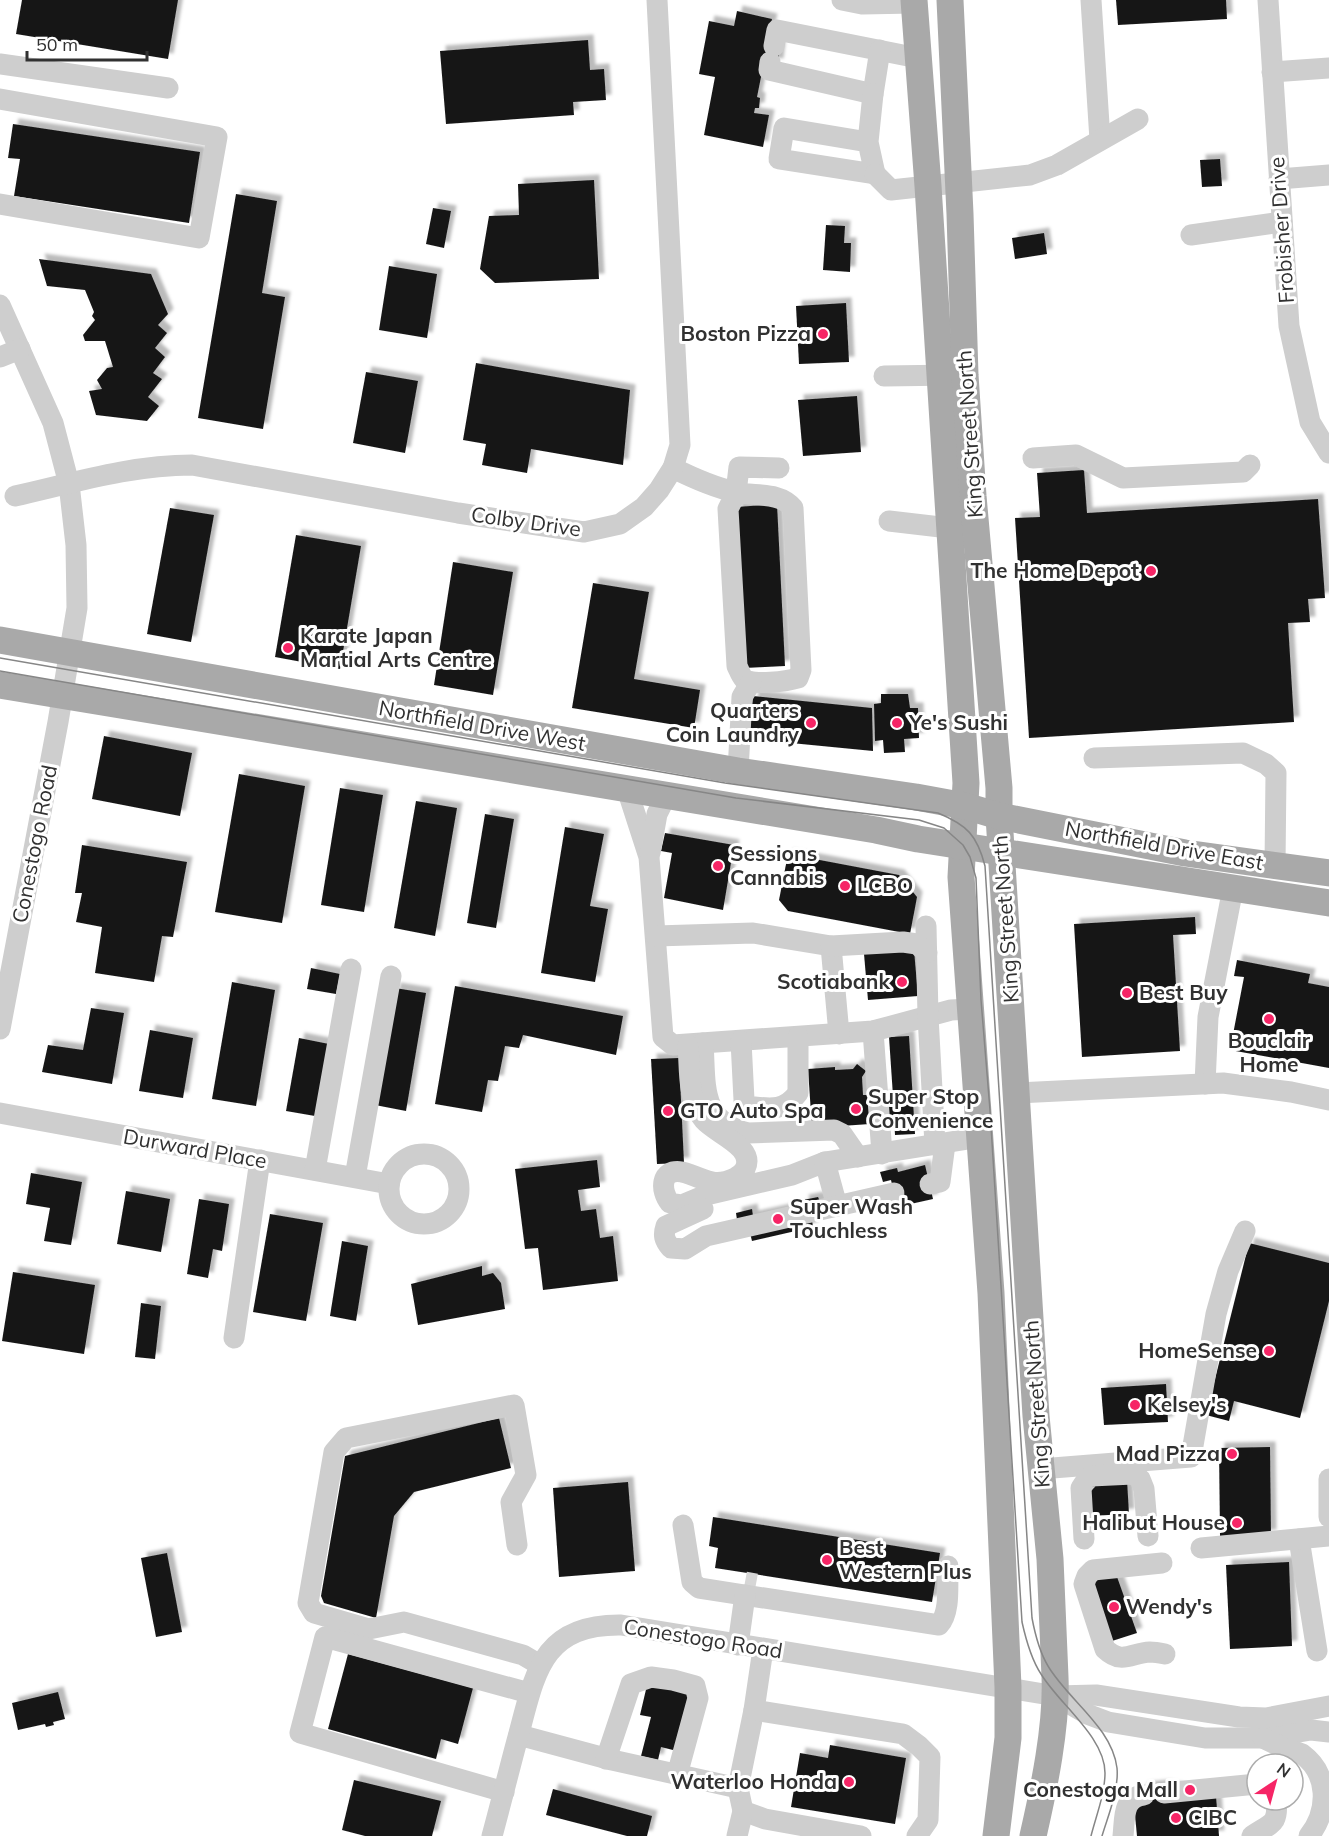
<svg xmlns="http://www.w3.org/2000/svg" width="1329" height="1836" viewBox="0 0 1329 1836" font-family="Mulish,sans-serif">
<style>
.building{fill:#181818;filter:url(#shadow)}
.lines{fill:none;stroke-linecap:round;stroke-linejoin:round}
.minor-tunnel{stroke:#d6d6d6;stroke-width:21;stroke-dasharray:21 10;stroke-linecap:butt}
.minor{stroke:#cecece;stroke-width:21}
.major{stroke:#a9a9a9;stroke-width:27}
.tram{stroke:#868686;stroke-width:1.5}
.poi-dot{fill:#f62566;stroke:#fff;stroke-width:2}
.labels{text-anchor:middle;stroke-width:6;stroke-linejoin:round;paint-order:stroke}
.street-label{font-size:21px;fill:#313131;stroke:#fff}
.poi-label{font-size:21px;font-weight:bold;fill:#313131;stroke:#fff;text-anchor:start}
</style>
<defs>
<filter id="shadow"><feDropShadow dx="5.5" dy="-5.5" stdDeviation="1.5" flood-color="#0004"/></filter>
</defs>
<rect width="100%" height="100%" fill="#fff"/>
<g class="building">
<polygon points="22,0 178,0 168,59 16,34"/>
<polygon points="1116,0 1226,0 1227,19 1118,25"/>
<polygon points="737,11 772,19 766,45 780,47 778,64 764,62 757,97 760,98 759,108 755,108 754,113 769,115 763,147 704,135 715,77 699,74 709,21 734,26"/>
<polygon points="588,40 590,70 604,69 606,100 573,102 574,115 446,124 440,51"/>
<polygon points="13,124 200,152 189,223 14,196 20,159 8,158"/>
<polygon points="1220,159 1222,186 1202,187 1200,160"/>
<polygon points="594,180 599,279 495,283 480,269 489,216 519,215 518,184"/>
<polygon points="236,194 277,201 262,293 285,297 263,429 198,418"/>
<polygon points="433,208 451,211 444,248 426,244"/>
<polygon points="826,225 845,226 844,243 851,243 850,272 823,270"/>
<polygon points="1044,233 1047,254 1015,259 1012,238"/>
<polygon points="39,259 151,274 168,314 158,325 167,333 155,348 165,357 153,373 162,379 148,397 159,406 147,421 96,415 89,391 102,389 97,380 107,368 113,367 105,341 85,341 83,335 95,320 92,316 94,312 85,290 47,286"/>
<polygon points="389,266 437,274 427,338 379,330"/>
<polygon points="846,303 849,362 799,364 796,306"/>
<polygon points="476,363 630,390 623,465 531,449 527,473 482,465 486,444 463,440"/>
<polygon points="366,372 418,381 405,453 353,443"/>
<polygon points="857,396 861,452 803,456 798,400"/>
<polygon points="1084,470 1087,513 1318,499 1325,598 1308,599 1310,622 1288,623 1294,722 1029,738 1015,518 1040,517 1037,473"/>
<polygon points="777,504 785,666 744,668 736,507"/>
<polygon points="170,508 214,515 191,642 147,634"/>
<polygon points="296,535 361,546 340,669 275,657"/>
<polygon points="453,562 513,572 493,695 434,685"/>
<polygon points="593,583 649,592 634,679 700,690 694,728 572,708"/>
<polygon points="881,694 908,694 910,708 918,708 919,738 904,739 905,752 884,753 883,740 875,741 874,704 881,703"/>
<polygon points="753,696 872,708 873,751 749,739"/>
<polygon points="104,736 192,753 180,816 92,799"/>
<polygon points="239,774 305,786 282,923 215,912"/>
<polygon points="340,788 383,795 364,912 321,905"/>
<polygon points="416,801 457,808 435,936 394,928"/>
<polygon points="485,814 514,819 496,928 467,923"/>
<polygon points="565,827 604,834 590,906 608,909 595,982 541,973"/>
<polygon points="665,833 734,845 723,910 664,898 672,853 661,851"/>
<polygon points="82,845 187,862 173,937 162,936 154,982 95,973 102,927 76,922 82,893 75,893"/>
<polygon points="788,854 899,875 917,897 910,934 788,911 779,900"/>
<polygon points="1195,917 1196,934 1173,935 1180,1051 1082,1057 1074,924"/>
<polygon points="914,950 918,996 868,1000 864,954"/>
<polygon points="1237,960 1310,974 1308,983 1329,987 1329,1068 1230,1050 1244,977 1234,976"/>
<polygon points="311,968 340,974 336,994 307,989"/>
<polygon points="232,982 275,990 256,1106 212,1099"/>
<polygon points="455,986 623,1016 616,1055 523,1035 519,1048 505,1046 498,1081 488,1080 482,1112 435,1104"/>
<polygon points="395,988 426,993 406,1111 375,1105"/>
<polygon points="91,1008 124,1013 112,1084 42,1072 48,1045 83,1050"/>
<polygon points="150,1030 193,1038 183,1098 139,1091"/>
<polygon points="909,1036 915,1134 895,1135 894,1116 870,1118 870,1124 812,1128 808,1069 835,1067 835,1070 853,1069 857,1064 866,1071 862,1077 863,1095 869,1095 869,1097 893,1096 889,1037"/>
<polygon points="299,1038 329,1044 315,1116 286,1111"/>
<polygon points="679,1058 684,1163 657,1164 651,1059"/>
<polygon points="597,1160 600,1187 578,1190 581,1211 596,1209 600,1238 613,1236 618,1281 543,1290 538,1248 525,1249 515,1169"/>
<polygon points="925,1165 933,1199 897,1207 891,1180 883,1182 880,1172 897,1168 898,1172"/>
<polygon points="31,1173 82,1182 71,1245 44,1241 50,1208 26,1204"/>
<polygon points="126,1191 170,1199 161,1252 117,1244"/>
<polygon points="818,1197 823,1208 812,1220 813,1227 752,1241 750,1233 737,1220 736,1213 752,1209 753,1216 804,1205 803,1200"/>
<polygon points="199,1199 229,1204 222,1251 213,1249 208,1278 187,1274"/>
<polygon points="270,1214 323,1223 306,1321 253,1312"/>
<polygon points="342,1241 368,1246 356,1321 330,1316"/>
<polygon points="1249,1243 1329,1263 1329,1301 1300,1418 1234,1401 1229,1421 1206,1415"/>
<polygon points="482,1266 482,1276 493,1273 501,1283 505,1309 418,1325 411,1284"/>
<polygon points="13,1272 95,1285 84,1354 2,1341"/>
<polygon points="141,1303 161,1306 155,1359 135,1357"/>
<polygon points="1166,1384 1168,1422 1104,1425 1101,1388"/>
<polygon points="499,1418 511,1468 414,1492 394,1516 376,1618 324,1603 321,1596 345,1456"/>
<polygon points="1270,1447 1271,1535 1220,1536 1219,1448"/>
<polygon points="1127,1480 1129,1514 1088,1516 1087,1482"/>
<polygon points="628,1482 635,1571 559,1577 553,1488"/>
<polygon points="713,1517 940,1553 932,1602 715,1568 718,1548 709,1546"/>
<polygon points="167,1553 182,1632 156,1637 141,1558"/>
<polygon points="1289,1562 1292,1646 1230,1649 1226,1565"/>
<polygon points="1116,1574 1137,1633 1112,1641 1091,1582"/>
<polygon points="348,1654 473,1688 458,1744 441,1739 436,1759 328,1729"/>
<polygon points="648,1681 691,1692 677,1751 661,1747 658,1760 641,1756 651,1717 640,1715"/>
<polygon points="58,1692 65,1719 53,1722 54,1725 46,1727 45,1724 18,1730 12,1703"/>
<polygon points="830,1745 906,1758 895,1824 791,1807 800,1753 828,1758"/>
<polygon points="354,1780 441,1801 432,1836 365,1836 342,1830"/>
<polygon points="1164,1785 1216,1796 1219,1836 1137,1836 1134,1805 1143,1787"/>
<polygon points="553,1789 652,1816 647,1836 627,1836 546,1815"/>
</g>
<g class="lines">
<polyline class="minor-tunnel" points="745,1582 756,1584"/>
<g class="minor">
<polyline points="842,0 862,4 914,3"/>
<polyline points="1091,0 1100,140"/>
<polyline points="1268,0 1289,326 1310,422 1329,453"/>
<polyline points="774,46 777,30 918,58"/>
<polyline points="770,62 769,70 873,94 880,50"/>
<polyline points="0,64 168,88"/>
<polyline points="1272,72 1329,68"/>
<polyline points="0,99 217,137 199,238 0,204"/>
<polyline points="868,142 875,174 779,159 784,128 868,142 873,94"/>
<polyline points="875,174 891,190 1030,175 1057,165 1138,119"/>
<polyline points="1279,179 1329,175"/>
<polyline points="1191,235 1282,222"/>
<polyline points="0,305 53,423 69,484 76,545 77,608 58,722 0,1029"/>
<polyline points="0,357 20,349"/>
<polyline points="884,376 955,375"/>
<polyline points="1033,458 1076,455 1123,478 1243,472 1250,465"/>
<path d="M 673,468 C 693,478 713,487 735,492 C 754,497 779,491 793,508 L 801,670 L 798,678 C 788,681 753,686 744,679 C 741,676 739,670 737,666 L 728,509 L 736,493 L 739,467 L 779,468"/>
<path d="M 15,496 C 73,483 131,465 192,465 L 458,513 L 584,532 L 620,524 L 644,507 L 659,490 L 673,468 L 680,445 L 657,0"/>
<polyline points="889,521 949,528"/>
<polyline points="1094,758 1243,753 1266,764 1276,773 1275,865"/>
<polyline points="738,771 742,697 751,682"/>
<polyline points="627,789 649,857 663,1037 673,1045 873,1031 951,1010 970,1009"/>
<polyline points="650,853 657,814 666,796"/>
<polyline points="926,926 928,1016 935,1145"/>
<polyline points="656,936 753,933 831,946 839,1034"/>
<polyline points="831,946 903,942 917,944 927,953"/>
<polyline points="873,1031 882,1154"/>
<path d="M 741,1041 L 744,1100 L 746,1106 C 768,1108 783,1113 798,1093 L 798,1037"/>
<path d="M 703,1043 C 706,1084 699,1121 748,1133 L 834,1130 L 842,1134 L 858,1157"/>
<path d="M 688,1045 C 690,1070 687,1100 704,1120 C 716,1134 756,1147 745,1169 C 743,1173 739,1176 735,1178 C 711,1189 704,1177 682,1172 C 660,1168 660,1191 670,1203 L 682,1205 L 706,1195 L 792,1175 L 825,1162 L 981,1137"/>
<polyline points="1205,1084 1208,1017 1233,888"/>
<polyline points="1017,1093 1223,1083 1291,1092 1329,1100"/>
<polyline points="0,1113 389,1184"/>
<circle cx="424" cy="1189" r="35"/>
<polyline points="825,1162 837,1206 894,1193"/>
<polyline points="315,1170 351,969"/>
<polyline points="355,1177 391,976"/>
<polyline points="930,1184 940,1182 945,1144"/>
<path d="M 703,1209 L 666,1226 C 663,1235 664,1240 671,1248 L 685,1249 L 706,1236 L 837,1206"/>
<polyline points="234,1338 260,1160"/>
<polyline points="1040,1469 1191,1457 1216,1314 1228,1271 1245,1231"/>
<polyline points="1329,1479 1329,1517"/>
<path d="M 683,1525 L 692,1582 L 699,1588 L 939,1625 C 951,1612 947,1583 948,1566"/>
<polyline points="1084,1539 1081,1488 1085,1482 1091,1476 1133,1474 1140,1479 1144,1489 1148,1536"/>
<polyline points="1299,1539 1317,1651"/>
<polyline points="517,1545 511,1502 526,1475 514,1405 346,1438 334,1452 308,1603 314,1613 369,1629 404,1622 523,1655 540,1665"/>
<polyline points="1201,1548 1329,1536"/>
<path d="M 1162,1563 L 1093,1570 L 1087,1576 L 1084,1584 L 1105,1649 C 1122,1665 1131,1653 1150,1652 C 1155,1652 1160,1653 1165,1654"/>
<polyline points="738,1645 745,1595"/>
<polyline points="763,1649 754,1710 738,1788 743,1811 765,1819 861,1836"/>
<polyline points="1056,1696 1087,1714 1108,1722 1205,1738 1263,1738 1311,1730 1329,1732"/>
<polyline points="754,1710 903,1734 919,1746 930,1757 928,1820 917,1836"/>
<polyline points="519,1735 612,1760 738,1788"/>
<path d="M 1263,1738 C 1270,1741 1277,1745 1284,1748 C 1290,1750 1296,1751 1302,1754 C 1329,1774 1329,1810 1309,1836"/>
<polyline points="606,1759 631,1684 651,1677 673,1680 695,1686 698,1698 677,1775"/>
<polyline points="504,1792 300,1733 325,1637 529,1693"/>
<polyline points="1164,1793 1257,1784"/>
<path d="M 492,1836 C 501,1803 509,1770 518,1737 C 535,1674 541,1624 621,1625 L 1056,1696 L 1096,1695 L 1239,1717 L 1266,1718 L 1329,1706"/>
<polyline points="737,1836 743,1811"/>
<path d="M 1123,1836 C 1125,1819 1122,1797 1144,1795"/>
<path d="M 1252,1836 C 1271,1823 1279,1825 1276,1800"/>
</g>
<g class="major">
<polyline points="914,0 928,186 966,783 961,877 991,1293 1008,1687 1008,1738 996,1836"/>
<path d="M 950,0 L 960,214 L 965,375 L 973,496 L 999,788 L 999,816 L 1036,1416 L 1050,1559 L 1055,1677 C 1057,1726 1044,1788 1033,1836"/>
<polyline points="0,640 738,771 916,797 965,806 999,816 1185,853 1329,873"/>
<polyline points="0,685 876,830 918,839 1329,903"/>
</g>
<g class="tram">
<path d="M 0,658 L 725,783 L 938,813 C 967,825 977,835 985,866 L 1032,1618 C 1035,1634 1039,1651 1048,1666 C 1068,1700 1112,1727 1117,1768 C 1119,1790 1108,1816 1102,1836"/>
<path d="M 0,671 L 736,798 L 919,820 L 944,828 L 963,845 L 970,857 L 976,878 L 981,1000 L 990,1110 L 1022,1622 C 1026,1640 1031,1659 1041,1674 C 1059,1704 1105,1737 1105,1773 C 1105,1794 1096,1816 1091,1836"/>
</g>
</g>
<g class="poi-dot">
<circle cx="823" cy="334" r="6"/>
<circle cx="1151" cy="571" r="6"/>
<circle cx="288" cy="648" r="6"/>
<circle cx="811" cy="723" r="6"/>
<circle cx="897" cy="723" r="6"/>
<circle cx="718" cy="866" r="6"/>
<circle cx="845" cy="886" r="6"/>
<circle cx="902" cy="982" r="6"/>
<circle cx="1127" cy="993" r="6"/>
<circle cx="1269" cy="1019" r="6"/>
<circle cx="856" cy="1109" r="6"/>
<circle cx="668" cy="1111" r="6"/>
<circle cx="778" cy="1219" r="6"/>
<circle cx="1269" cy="1351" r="6"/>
<circle cx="1135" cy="1405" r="6"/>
<circle cx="1232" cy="1454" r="6"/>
<circle cx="1237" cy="1523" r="6"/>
<circle cx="827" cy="1560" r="6"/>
<circle cx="1114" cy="1607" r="6"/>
<circle cx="849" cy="1782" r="6"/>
<circle cx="1190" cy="1790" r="6"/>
<circle cx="1176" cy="1818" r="6"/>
</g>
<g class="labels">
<g class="street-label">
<text transform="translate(1282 230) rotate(-94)" y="7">Frobisher Drive</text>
<text transform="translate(970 434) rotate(-94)" y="7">King Street North</text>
<text transform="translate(526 522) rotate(8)" y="7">Colby Drive</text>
<text transform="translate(482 726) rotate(10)" y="7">Northfield Drive West</text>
<text transform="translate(35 844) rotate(-79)" y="7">Conestogo Road</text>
<text transform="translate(1164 846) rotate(10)" y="7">Northfield Drive East</text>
<text transform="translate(1006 919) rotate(-94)" y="7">King Street North</text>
<text transform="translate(195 1149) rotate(10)" y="7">Durward Place</text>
<text transform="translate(1037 1404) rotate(-94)" y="7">King Street North</text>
<text transform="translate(703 1639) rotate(9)" y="7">Conestogo Road</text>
</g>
<g class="poi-label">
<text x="811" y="341" text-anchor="end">Boston Pizza</text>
<text x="1139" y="578" text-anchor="end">The Home Depot</text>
<text x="300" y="643">Karate Japan<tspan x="300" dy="24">Martial Arts Centre</tspan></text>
<text x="799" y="718" text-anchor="end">Quarters<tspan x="799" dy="24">Coin Laundry</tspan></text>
<text x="909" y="730">Ye's Sushi</text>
<text x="730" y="861">Sessions<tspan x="730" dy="24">Cannabis</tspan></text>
<text x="857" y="893">LCBO</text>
<text x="890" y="989" text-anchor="end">Scotiabank</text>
<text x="1139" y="1000">Best Buy</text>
<text x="1269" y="1048" text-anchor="middle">Bouclair<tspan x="1269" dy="24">Home</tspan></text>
<text x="868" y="1104">Super Stop<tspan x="868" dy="24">Convenience</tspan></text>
<text x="680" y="1118">GTO Auto Spa</text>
<text x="790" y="1214">Super Wash<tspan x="790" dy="24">Touchless</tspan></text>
<text x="1257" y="1358" text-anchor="end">HomeSense</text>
<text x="1147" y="1412">Kelsey's</text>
<text x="1220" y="1461" text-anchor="end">Mad Pizza</text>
<text x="1225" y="1530" text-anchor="end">Halibut House</text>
<text x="839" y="1555">Best<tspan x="839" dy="24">Western Plus</tspan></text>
<text x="1126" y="1614">Wendy's</text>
<text x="837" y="1789" text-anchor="end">Waterloo Honda</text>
<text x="1178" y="1797" text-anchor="end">Conestoga Mall</text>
<text x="1188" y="1825">CIBC</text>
</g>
</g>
<g transform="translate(1275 1782) rotate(36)"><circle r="28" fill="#ffffff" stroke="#adadad" stroke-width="1.5"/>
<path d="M0-4.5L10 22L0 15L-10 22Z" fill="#f62566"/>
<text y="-9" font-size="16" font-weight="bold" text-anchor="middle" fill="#313131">N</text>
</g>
<path d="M27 51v9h120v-9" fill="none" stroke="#313131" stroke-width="3"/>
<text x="36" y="51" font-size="18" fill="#313131" stroke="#ffffff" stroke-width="4.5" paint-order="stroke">50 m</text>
</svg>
